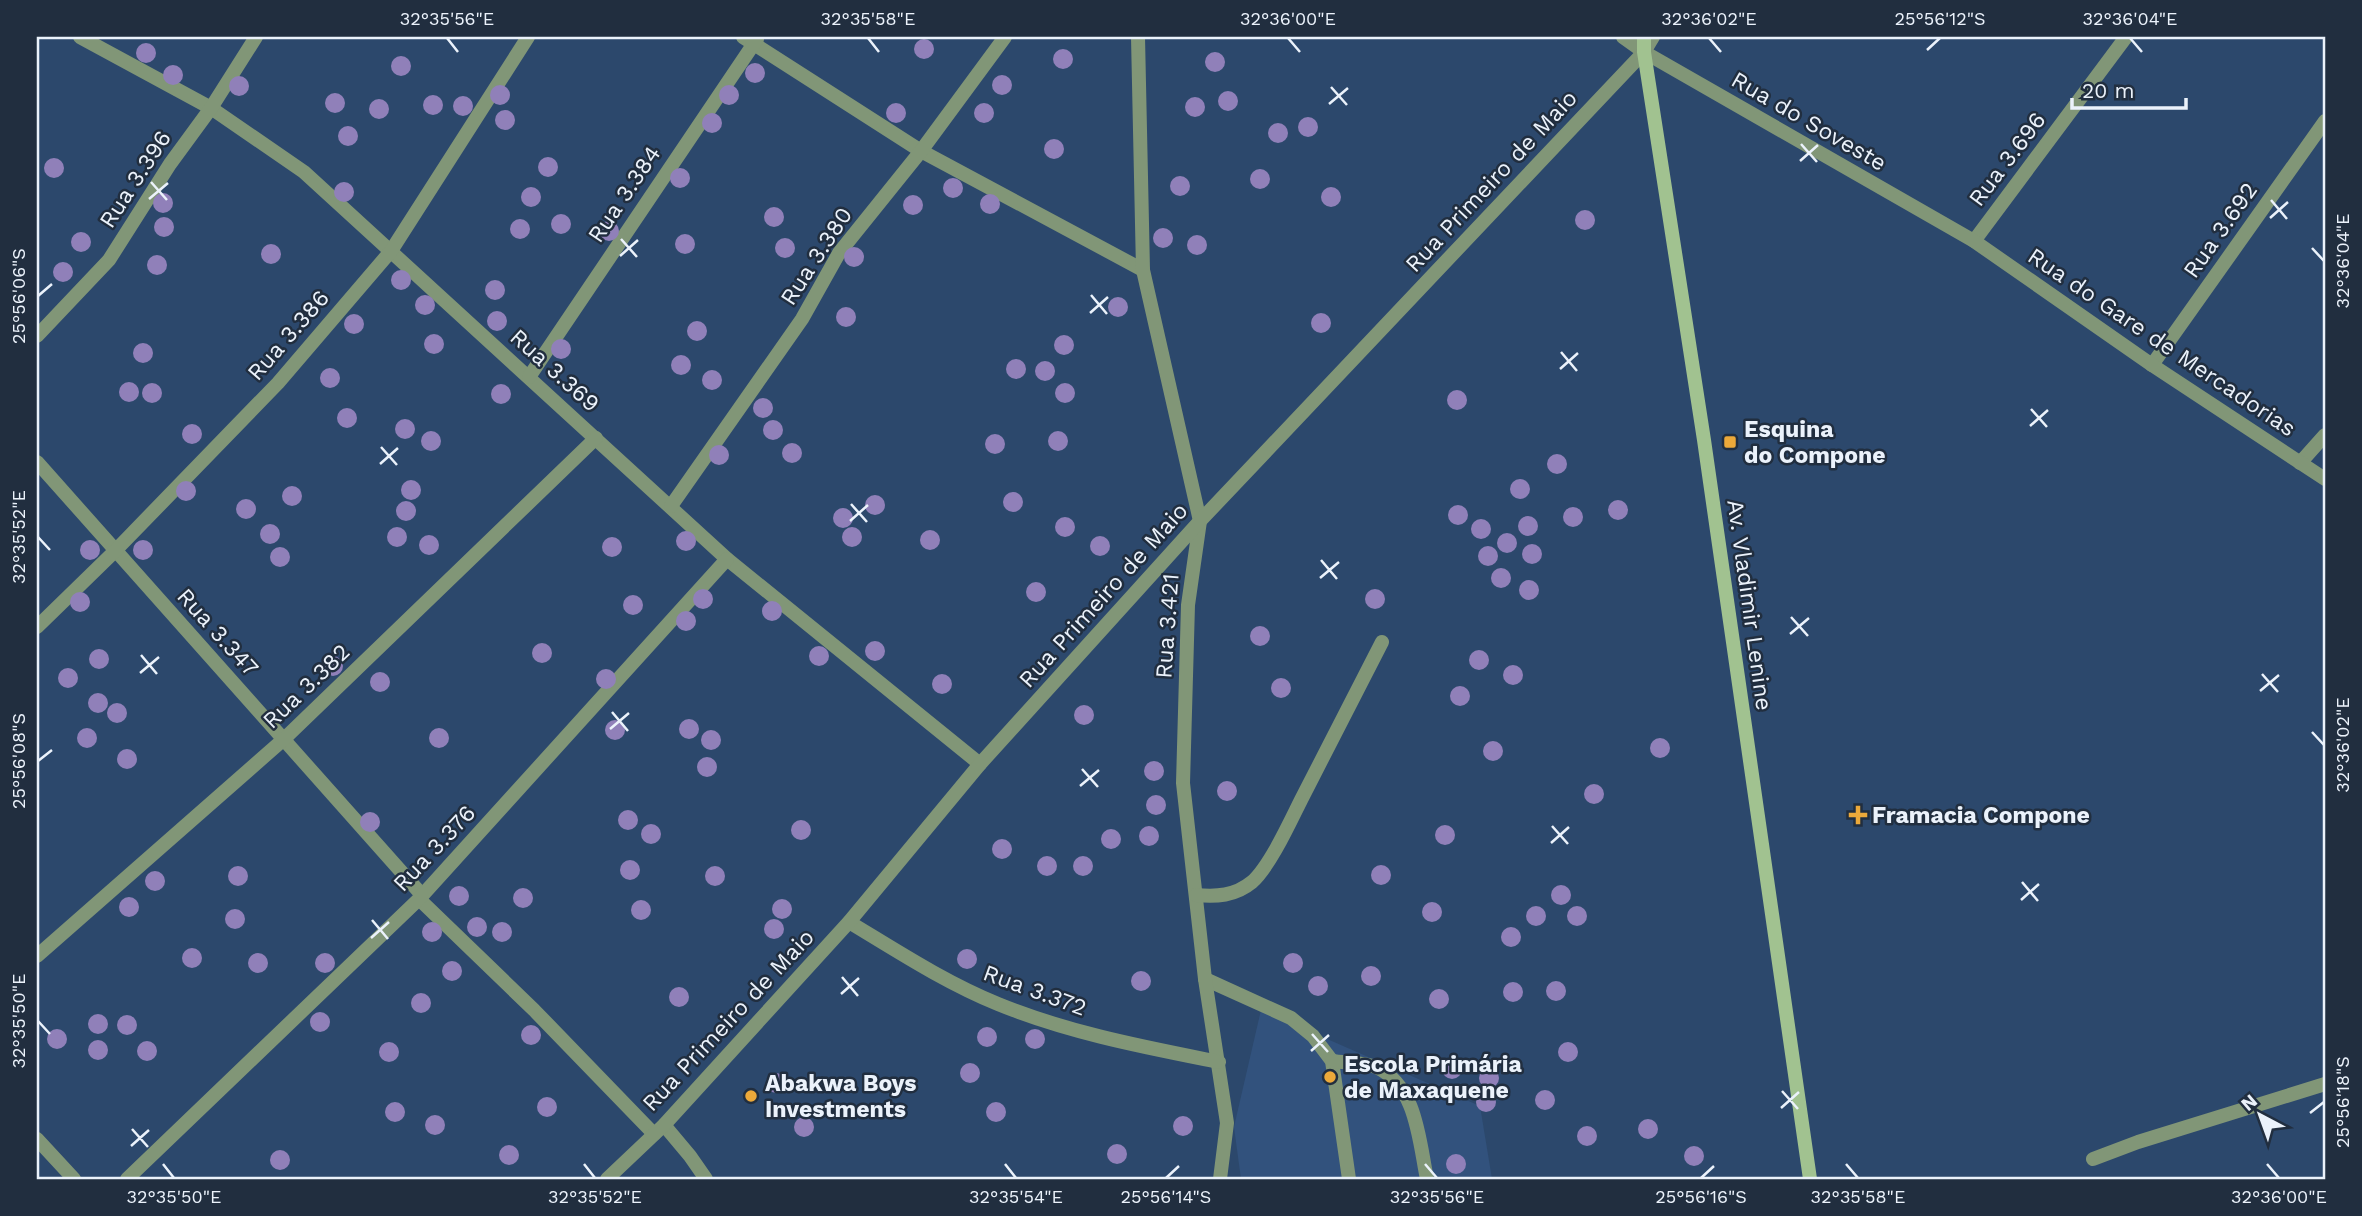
<svg xmlns="http://www.w3.org/2000/svg" width="2362" height="1216" viewBox="0 0 2362 1216" font-family="'Work Sans',sans-serif">
<style>
.built{fill:#32527d}
.lines{fill:none;stroke-linecap:round;stroke-linejoin:round}
.service{stroke:#819677;stroke-width:14}
.minor{stroke:#819677;stroke-width:14}
.tertiary{stroke:#819677;stroke-width:14}
.secondary{stroke:#a1c290;stroke-width:14}
.tree{fill:#9080b9}
.ticks{fill:none;stroke:#ebf2fb;stroke-width:2.5}
.poi-dot{fill:#eca93a;stroke:#212e3f;stroke-width:2.5}
.labels{text-anchor:middle;stroke-width:5;stroke-linejoin:round;paint-order:stroke}
.street-label{font-size:23px;fill:#ebf2fb;stroke:#212e3f}
.poi-label{font-size:23px;font-weight:bold;fill:#ebf2fb;stroke:#212e3f;text-anchor:start}
.neatline{fill:none;stroke:#ebf2fb;stroke-width:2.5}
.ticks-label{font-size:18px;text-anchor:middle;fill:#ebf2fb}
</style>
<rect width="100%" height="100%" fill="#2c486c"/>
<polygon class="built" points="1261,1010 1480,1106 1492,1179 1241,1179 1234,1127"/>
<g class="lines">
<g class="service">
<polyline points="1205,979 1291,1018 1313,1036 1332,1061 1349,1179"/>
<path d="M 1332,1061 C 1345,1063 1364,1062 1376,1067 C 1417,1086 1419,1141 1427,1179"/>
</g>
<g class="minor">
<polyline points="80,37 211,108 304,172 727,559 980,764"/>
<polyline points="743,37 921,151 1143,270"/>
<polyline points="1138,37 1143,270 1200,521 1188,605 1183,783 1205,979 1227,1123 1220,1179"/>
<polyline points="1974,241 2126,37"/>
<polyline points="37,336 109,260 170,164 211,108 256,37"/>
<polyline points="2152,365 2325,121"/>
<polyline points="529,377 757,39"/>
<polyline points="37,462 422,895"/>
<polyline points="2300,463 2325,435"/>
<polyline points="671,506 802,319 839,253 921,151 1005,37"/>
<polyline points="37,627 114,552 278,383 391,251 528,37"/>
<path d="M 1196,895 C 1216,897 1235,896 1252,882 C 1270,866 1290,822 1301,800 C 1328,747 1355,694 1382,642"/>
<polyline points="419,899 534,1010 654,1134"/>
<path d="M 849,922 C 897,951 946,983 998,1004 C 1069,1033 1144,1047 1219,1062"/>
<polyline points="37,956 284,739 596,438"/>
<polyline points="664,1125 690,1156 706,1179"/>
<polyline points="2093,1159 2138,1142 2325,1084"/>
<polyline points="127,1179 419,899 727,559"/>
</g>
<g class="tertiary">
<polyline points="1623,37 1644,52 1974,241 2152,365 2325,479"/>
<polyline points="37,1139 74,1179"/>
<polyline points="607,1179 664,1125 849,922 980,764 1200,521 1644,52 1653,37"/>
</g>
<polyline class="secondary" points="1644,37 1644,52 1704,440 1810,1179"/>
</g>
<g class="tree">
<circle cx="924" cy="49" r="10"/>
<circle cx="146" cy="53" r="10"/>
<circle cx="1063" cy="59" r="10"/>
<circle cx="1215" cy="62" r="10"/>
<circle cx="401" cy="66" r="10"/>
<circle cx="755" cy="73" r="10"/>
<circle cx="173" cy="75" r="10"/>
<circle cx="1002" cy="85" r="10"/>
<circle cx="239" cy="86" r="10"/>
<circle cx="500" cy="95" r="10"/>
<circle cx="729" cy="95" r="10"/>
<circle cx="1228" cy="101" r="10"/>
<circle cx="335" cy="103" r="10"/>
<circle cx="433" cy="105" r="10"/>
<circle cx="463" cy="106" r="10"/>
<circle cx="1195" cy="107" r="10"/>
<circle cx="379" cy="109" r="10"/>
<circle cx="896" cy="113" r="10"/>
<circle cx="984" cy="113" r="10"/>
<circle cx="505" cy="120" r="10"/>
<circle cx="712" cy="123" r="10"/>
<circle cx="1308" cy="127" r="10"/>
<circle cx="1278" cy="133" r="10"/>
<circle cx="348" cy="136" r="10"/>
<circle cx="1054" cy="149" r="10"/>
<circle cx="548" cy="167" r="10"/>
<circle cx="54" cy="168" r="10"/>
<circle cx="680" cy="178" r="10"/>
<circle cx="1260" cy="179" r="10"/>
<circle cx="1180" cy="186" r="10"/>
<circle cx="953" cy="188" r="10"/>
<circle cx="344" cy="192" r="10"/>
<circle cx="531" cy="197" r="10"/>
<circle cx="1331" cy="197" r="10"/>
<circle cx="163" cy="203" r="10"/>
<circle cx="990" cy="204" r="10"/>
<circle cx="913" cy="205" r="10"/>
<circle cx="774" cy="217" r="10"/>
<circle cx="1585" cy="220" r="10"/>
<circle cx="561" cy="224" r="10"/>
<circle cx="164" cy="227" r="10"/>
<circle cx="520" cy="229" r="10"/>
<circle cx="609" cy="231" r="10"/>
<circle cx="1163" cy="238" r="10"/>
<circle cx="81" cy="242" r="10"/>
<circle cx="685" cy="244" r="10"/>
<circle cx="1197" cy="245" r="10"/>
<circle cx="785" cy="248" r="10"/>
<circle cx="271" cy="254" r="10"/>
<circle cx="854" cy="257" r="10"/>
<circle cx="157" cy="265" r="10"/>
<circle cx="63" cy="272" r="10"/>
<circle cx="401" cy="280" r="10"/>
<circle cx="495" cy="290" r="10"/>
<circle cx="425" cy="305" r="10"/>
<circle cx="1118" cy="307" r="10"/>
<circle cx="846" cy="317" r="10"/>
<circle cx="497" cy="321" r="10"/>
<circle cx="1321" cy="323" r="10"/>
<circle cx="354" cy="324" r="10"/>
<circle cx="697" cy="331" r="10"/>
<circle cx="434" cy="344" r="10"/>
<circle cx="1064" cy="345" r="10"/>
<circle cx="561" cy="349" r="10"/>
<circle cx="143" cy="353" r="10"/>
<circle cx="681" cy="365" r="10"/>
<circle cx="1016" cy="369" r="10"/>
<circle cx="1045" cy="371" r="10"/>
<circle cx="330" cy="378" r="10"/>
<circle cx="712" cy="380" r="10"/>
<circle cx="129" cy="392" r="10"/>
<circle cx="152" cy="393" r="10"/>
<circle cx="1065" cy="393" r="10"/>
<circle cx="501" cy="394" r="10"/>
<circle cx="1457" cy="400" r="10"/>
<circle cx="763" cy="408" r="10"/>
<circle cx="347" cy="418" r="10"/>
<circle cx="405" cy="429" r="10"/>
<circle cx="773" cy="430" r="10"/>
<circle cx="192" cy="434" r="10"/>
<circle cx="431" cy="441" r="10"/>
<circle cx="1058" cy="441" r="10"/>
<circle cx="995" cy="444" r="10"/>
<circle cx="792" cy="453" r="10"/>
<circle cx="719" cy="455" r="10"/>
<circle cx="1557" cy="464" r="10"/>
<circle cx="1520" cy="489" r="10"/>
<circle cx="411" cy="490" r="10"/>
<circle cx="186" cy="491" r="10"/>
<circle cx="292" cy="496" r="10"/>
<circle cx="1013" cy="502" r="10"/>
<circle cx="875" cy="505" r="10"/>
<circle cx="246" cy="509" r="10"/>
<circle cx="1618" cy="510" r="10"/>
<circle cx="406" cy="511" r="10"/>
<circle cx="1458" cy="515" r="10"/>
<circle cx="1573" cy="517" r="10"/>
<circle cx="843" cy="518" r="10"/>
<circle cx="1528" cy="526" r="10"/>
<circle cx="1065" cy="527" r="10"/>
<circle cx="1481" cy="529" r="10"/>
<circle cx="270" cy="534" r="10"/>
<circle cx="397" cy="537" r="10"/>
<circle cx="852" cy="537" r="10"/>
<circle cx="930" cy="540" r="10"/>
<circle cx="686" cy="541" r="10"/>
<circle cx="1507" cy="543" r="10"/>
<circle cx="429" cy="545" r="10"/>
<circle cx="1100" cy="546" r="10"/>
<circle cx="612" cy="547" r="10"/>
<circle cx="90" cy="550" r="10"/>
<circle cx="143" cy="550" r="10"/>
<circle cx="1532" cy="554" r="10"/>
<circle cx="1488" cy="556" r="10"/>
<circle cx="280" cy="557" r="10"/>
<circle cx="1501" cy="578" r="10"/>
<circle cx="1529" cy="590" r="10"/>
<circle cx="1036" cy="592" r="10"/>
<circle cx="703" cy="599" r="10"/>
<circle cx="1375" cy="599" r="10"/>
<circle cx="80" cy="602" r="10"/>
<circle cx="633" cy="605" r="10"/>
<circle cx="772" cy="611" r="10"/>
<circle cx="686" cy="621" r="10"/>
<circle cx="1260" cy="636" r="10"/>
<circle cx="875" cy="651" r="10"/>
<circle cx="542" cy="653" r="10"/>
<circle cx="819" cy="656" r="10"/>
<circle cx="99" cy="659" r="10"/>
<circle cx="1479" cy="660" r="10"/>
<circle cx="333" cy="666" r="10"/>
<circle cx="1513" cy="675" r="10"/>
<circle cx="68" cy="678" r="10"/>
<circle cx="606" cy="679" r="10"/>
<circle cx="380" cy="682" r="10"/>
<circle cx="942" cy="684" r="10"/>
<circle cx="1281" cy="688" r="10"/>
<circle cx="1460" cy="696" r="10"/>
<circle cx="98" cy="703" r="10"/>
<circle cx="117" cy="713" r="10"/>
<circle cx="1084" cy="715" r="10"/>
<circle cx="689" cy="729" r="10"/>
<circle cx="615" cy="730" r="10"/>
<circle cx="87" cy="738" r="10"/>
<circle cx="439" cy="738" r="10"/>
<circle cx="711" cy="740" r="10"/>
<circle cx="1660" cy="748" r="10"/>
<circle cx="1493" cy="751" r="10"/>
<circle cx="127" cy="759" r="10"/>
<circle cx="707" cy="767" r="10"/>
<circle cx="1154" cy="771" r="10"/>
<circle cx="1227" cy="791" r="10"/>
<circle cx="1594" cy="794" r="10"/>
<circle cx="1156" cy="805" r="10"/>
<circle cx="628" cy="820" r="10"/>
<circle cx="370" cy="822" r="10"/>
<circle cx="801" cy="830" r="10"/>
<circle cx="651" cy="834" r="10"/>
<circle cx="1445" cy="835" r="10"/>
<circle cx="1149" cy="836" r="10"/>
<circle cx="1111" cy="839" r="10"/>
<circle cx="1002" cy="849" r="10"/>
<circle cx="1047" cy="866" r="10"/>
<circle cx="1083" cy="866" r="10"/>
<circle cx="630" cy="870" r="10"/>
<circle cx="1381" cy="875" r="10"/>
<circle cx="238" cy="876" r="10"/>
<circle cx="715" cy="876" r="10"/>
<circle cx="155" cy="881" r="10"/>
<circle cx="1561" cy="895" r="10"/>
<circle cx="459" cy="896" r="10"/>
<circle cx="523" cy="898" r="10"/>
<circle cx="129" cy="907" r="10"/>
<circle cx="782" cy="909" r="10"/>
<circle cx="641" cy="910" r="10"/>
<circle cx="1432" cy="912" r="10"/>
<circle cx="1536" cy="916" r="10"/>
<circle cx="1577" cy="916" r="10"/>
<circle cx="235" cy="919" r="10"/>
<circle cx="477" cy="927" r="10"/>
<circle cx="774" cy="929" r="10"/>
<circle cx="432" cy="932" r="10"/>
<circle cx="502" cy="932" r="10"/>
<circle cx="1511" cy="937" r="10"/>
<circle cx="192" cy="958" r="10"/>
<circle cx="967" cy="959" r="10"/>
<circle cx="258" cy="963" r="10"/>
<circle cx="325" cy="963" r="10"/>
<circle cx="1293" cy="963" r="10"/>
<circle cx="452" cy="971" r="10"/>
<circle cx="1371" cy="976" r="10"/>
<circle cx="1141" cy="981" r="10"/>
<circle cx="1318" cy="986" r="10"/>
<circle cx="1556" cy="991" r="10"/>
<circle cx="1513" cy="992" r="10"/>
<circle cx="679" cy="997" r="10"/>
<circle cx="1439" cy="999" r="10"/>
<circle cx="421" cy="1003" r="10"/>
<circle cx="320" cy="1022" r="10"/>
<circle cx="98" cy="1024" r="10"/>
<circle cx="127" cy="1025" r="10"/>
<circle cx="531" cy="1035" r="10"/>
<circle cx="987" cy="1037" r="10"/>
<circle cx="57" cy="1039" r="10"/>
<circle cx="1035" cy="1039" r="10"/>
<circle cx="98" cy="1050" r="10"/>
<circle cx="147" cy="1051" r="10"/>
<circle cx="389" cy="1052" r="10"/>
<circle cx="1568" cy="1052" r="10"/>
<circle cx="1452" cy="1069" r="10"/>
<circle cx="970" cy="1073" r="10"/>
<circle cx="1489" cy="1078" r="10"/>
<circle cx="776" cy="1083" r="10"/>
<circle cx="1545" cy="1100" r="10"/>
<circle cx="1486" cy="1102" r="10"/>
<circle cx="547" cy="1107" r="10"/>
<circle cx="395" cy="1112" r="10"/>
<circle cx="996" cy="1112" r="10"/>
<circle cx="435" cy="1125" r="10"/>
<circle cx="1183" cy="1126" r="10"/>
<circle cx="804" cy="1127" r="10"/>
<circle cx="1648" cy="1129" r="10"/>
<circle cx="1587" cy="1136" r="10"/>
<circle cx="1117" cy="1154" r="10"/>
<circle cx="509" cy="1155" r="10"/>
<circle cx="1694" cy="1156" r="10"/>
<circle cx="280" cy="1160" r="10"/>
<circle cx="1456" cy="1164" r="10"/>
</g>
<path class="ticks" d="M 447,38 L 458,52M 868,38 L 879,52M 1288,38 L 1300,52M 1709,38 L 1721,52M 2130,38 L 2142,52M 1927,50 L 1940,38M 1331,87 L 1347,105M 1329,104 L 1348,88M 1801,144 L 1817,162M 1800,161 L 1818,145M 151,182 L 167,200M 149,199 L 168,183M 2271,200 L 2287,219M 2270,218 L 2288,202M 621,239 L 637,257M 2312,248 L 2324,261M 620,256 L 638,240M 1091,295 L 1107,314M 38,296 L 52,284M 1090,313 L 1108,297M 1561,352 L 1577,371M 1560,369 L 1578,353M 2031,409 L 2047,427M 2030,426 L 2048,410M 381,447 L 397,465M 380,464 L 398,448M 851,504 L 867,522M 850,521 L 868,505M 38,537 L 50,550M 1321,560 L 1337,579M 1320,578 L 1339,562M 1791,617 L 1808,636M 1790,634 L 1809,618M 141,655 L 157,674M 140,673 L 159,657M 2262,674 L 2278,692M 2260,691 L 2279,675M 612,712 L 628,731M 610,729 L 629,713M 2312,732 L 2324,745M 38,761 L 52,750M 1082,769 L 1098,787M 1080,786 L 1099,770M 1552,826 L 1568,844M 1551,843 L 1569,827M 2022,882 L 2038,901M 2021,900 L 2039,884M 372,920 L 388,939M 371,938 L 389,922M 842,977 L 858,996M 841,994 L 859,978M 38,1021 L 50,1034M 1312,1034 L 1328,1052M 1311,1051 L 1329,1035M 1782,1091 L 1798,1109M 1781,1108 L 1799,1092M 2310,1113 L 2324,1102M 132,1129 L 148,1147M 131,1146 L 149,1130M 163,1164 L 174,1178M 584,1164 L 595,1178M 1005,1164 L 1016,1178M 1425,1164 L 1437,1178M 1846,1164 L 1858,1178M 2267,1164 L 2279,1178M 1166,1178 L 1179,1166M 1701,1178 L 1714,1166"/>
<g class="poi-dot">
<rect x="1723" y="435" width="14" height="14" rx="3.5"/>
<path d="M1854.5 804.5h7v7h7v7h-7v7h-7v-7h-7v-7h7z"/>
<circle cx="1330" cy="1077" r="7"/>
<circle cx="751" cy="1096" r="7"/>
</g>
<g class="labels">
<g class="street-label">
<text transform="translate(1809 121) rotate(30)" y="8">Rua do Soveste</text>
<text transform="translate(2007 159) rotate(-53)" y="8">Rua 3.696</text>
<text transform="translate(135 179) rotate(-57)" y="8">Rua 3.396</text>
<text transform="translate(1491 181) rotate(-47)" y="8">Rua Primeiro de Maio</text>
<text transform="translate(624 194) rotate(-56)" y="8">Rua 3.384</text>
<text transform="translate(2220 230) rotate(-55)" y="8">Rua 3.692</text>
<text transform="translate(816 256) rotate(-57)" y="8">Rua 3.380</text>
<text transform="translate(288 335) rotate(-49)" y="8">Rua 3.386</text>
<text transform="translate(2162 342) rotate(34)" y="8">Rua do Gare de Mercadorias</text>
<text transform="translate(555 370) rotate(42)" y="8">Rua 3.369</text>
<text transform="translate(1103 595) rotate(-48)" y="8">Rua Primeiro de Maio</text>
<text transform="translate(1750 605) rotate(82)" y="8">Av. Vladimir Lenine</text>
<text transform="translate(1167 626) rotate(-86)" y="8">Rua 3.421</text>
<text transform="translate(218 632) rotate(48)" y="8">Rua 3.347</text>
<text transform="translate(306 686) rotate(-44)" y="8">Rua 3.382</text>
<text transform="translate(434 848) rotate(-47)" y="8">Rua 3.376</text>
<text transform="translate(1035 990) rotate(20)" y="8">Rua 3.372</text>
<text transform="translate(728 1020) rotate(-47)" y="8">Rua Primeiro de Maio</text>
</g>
<g class="poi-label">
<text x="1744" y="437">Esquina<tspan x="1744" dy="26">do Compone</tspan></text>
<text x="1872" y="823">Framacia Compone</text>
<text x="1344" y="1072">Escola Primária<tspan x="1344" dy="26">de Maxaquene</tspan></text>
<text x="765" y="1091">Abakwa Boys<tspan x="765" dy="26">Investments</tspan></text>
</g>
</g>
<rect width="2362" height="1216" fill="none" stroke="#212e3f" stroke-width="77"/>
<g transform="translate(2260 1115) rotate(319)" stroke="#212e3f" stroke-width="5" paint-order="stroke">
<path d="M0-5L12 26L0 18L-12 26Z" fill="#ebf2fb"/>
<text y="-10" font-size="19" font-weight="bold" text-anchor="middle" fill="#ebf2fb">N</text>
</g>
<path d="M2072 98v10h114v-10" fill="none" stroke="#ebf2fb" stroke-width="3.5"/>
<text x="2082" y="98" font-size="21" fill="#ebf2fb" stroke="#212e3f" stroke-width="5" paint-order="stroke">20 m</text>
<rect x="38" y="38" width="2286" height="1140" class="neatline"/>
<g class="ticks-label">
<text x="447" y="25">32°35'56"E</text>
<text x="868" y="25">32°35'58"E</text>
<text x="1288" y="25">32°36'00"E</text>
<text x="1709" y="25">32°36'02"E</text>
<text x="1940" y="25">25°56'12"S</text>
<text x="2130" y="25">32°36'04"E</text>
<text transform="translate(2343 261) rotate(-90)" y="6">32°36'04"E</text>
<text transform="translate(19 296) rotate(-90)" y="6">25°56'06"S</text>
<text transform="translate(19 537) rotate(-90)" y="6">32°35'52"E</text>
<text transform="translate(2343 745) rotate(-90)" y="6">32°36'02"E</text>
<text transform="translate(19 761) rotate(-90)" y="6">25°56'08"S</text>
<text transform="translate(19 1021) rotate(-90)" y="6">32°35'50"E</text>
<text transform="translate(2343 1102) rotate(-90)" y="6">25°56'18"S</text>
<text x="174" y="1203">32°35'50"E</text>
<text x="595" y="1203">32°35'52"E</text>
<text x="1016" y="1203">32°35'54"E</text>
<text x="1166" y="1203">25°56'14"S</text>
<text x="1437" y="1203">32°35'56"E</text>
<text x="1701" y="1203">25°56'16"S</text>
<text x="1858" y="1203">32°35'58"E</text>
<text x="2279" y="1203">32°36'00"E</text>
</g>
</svg>
